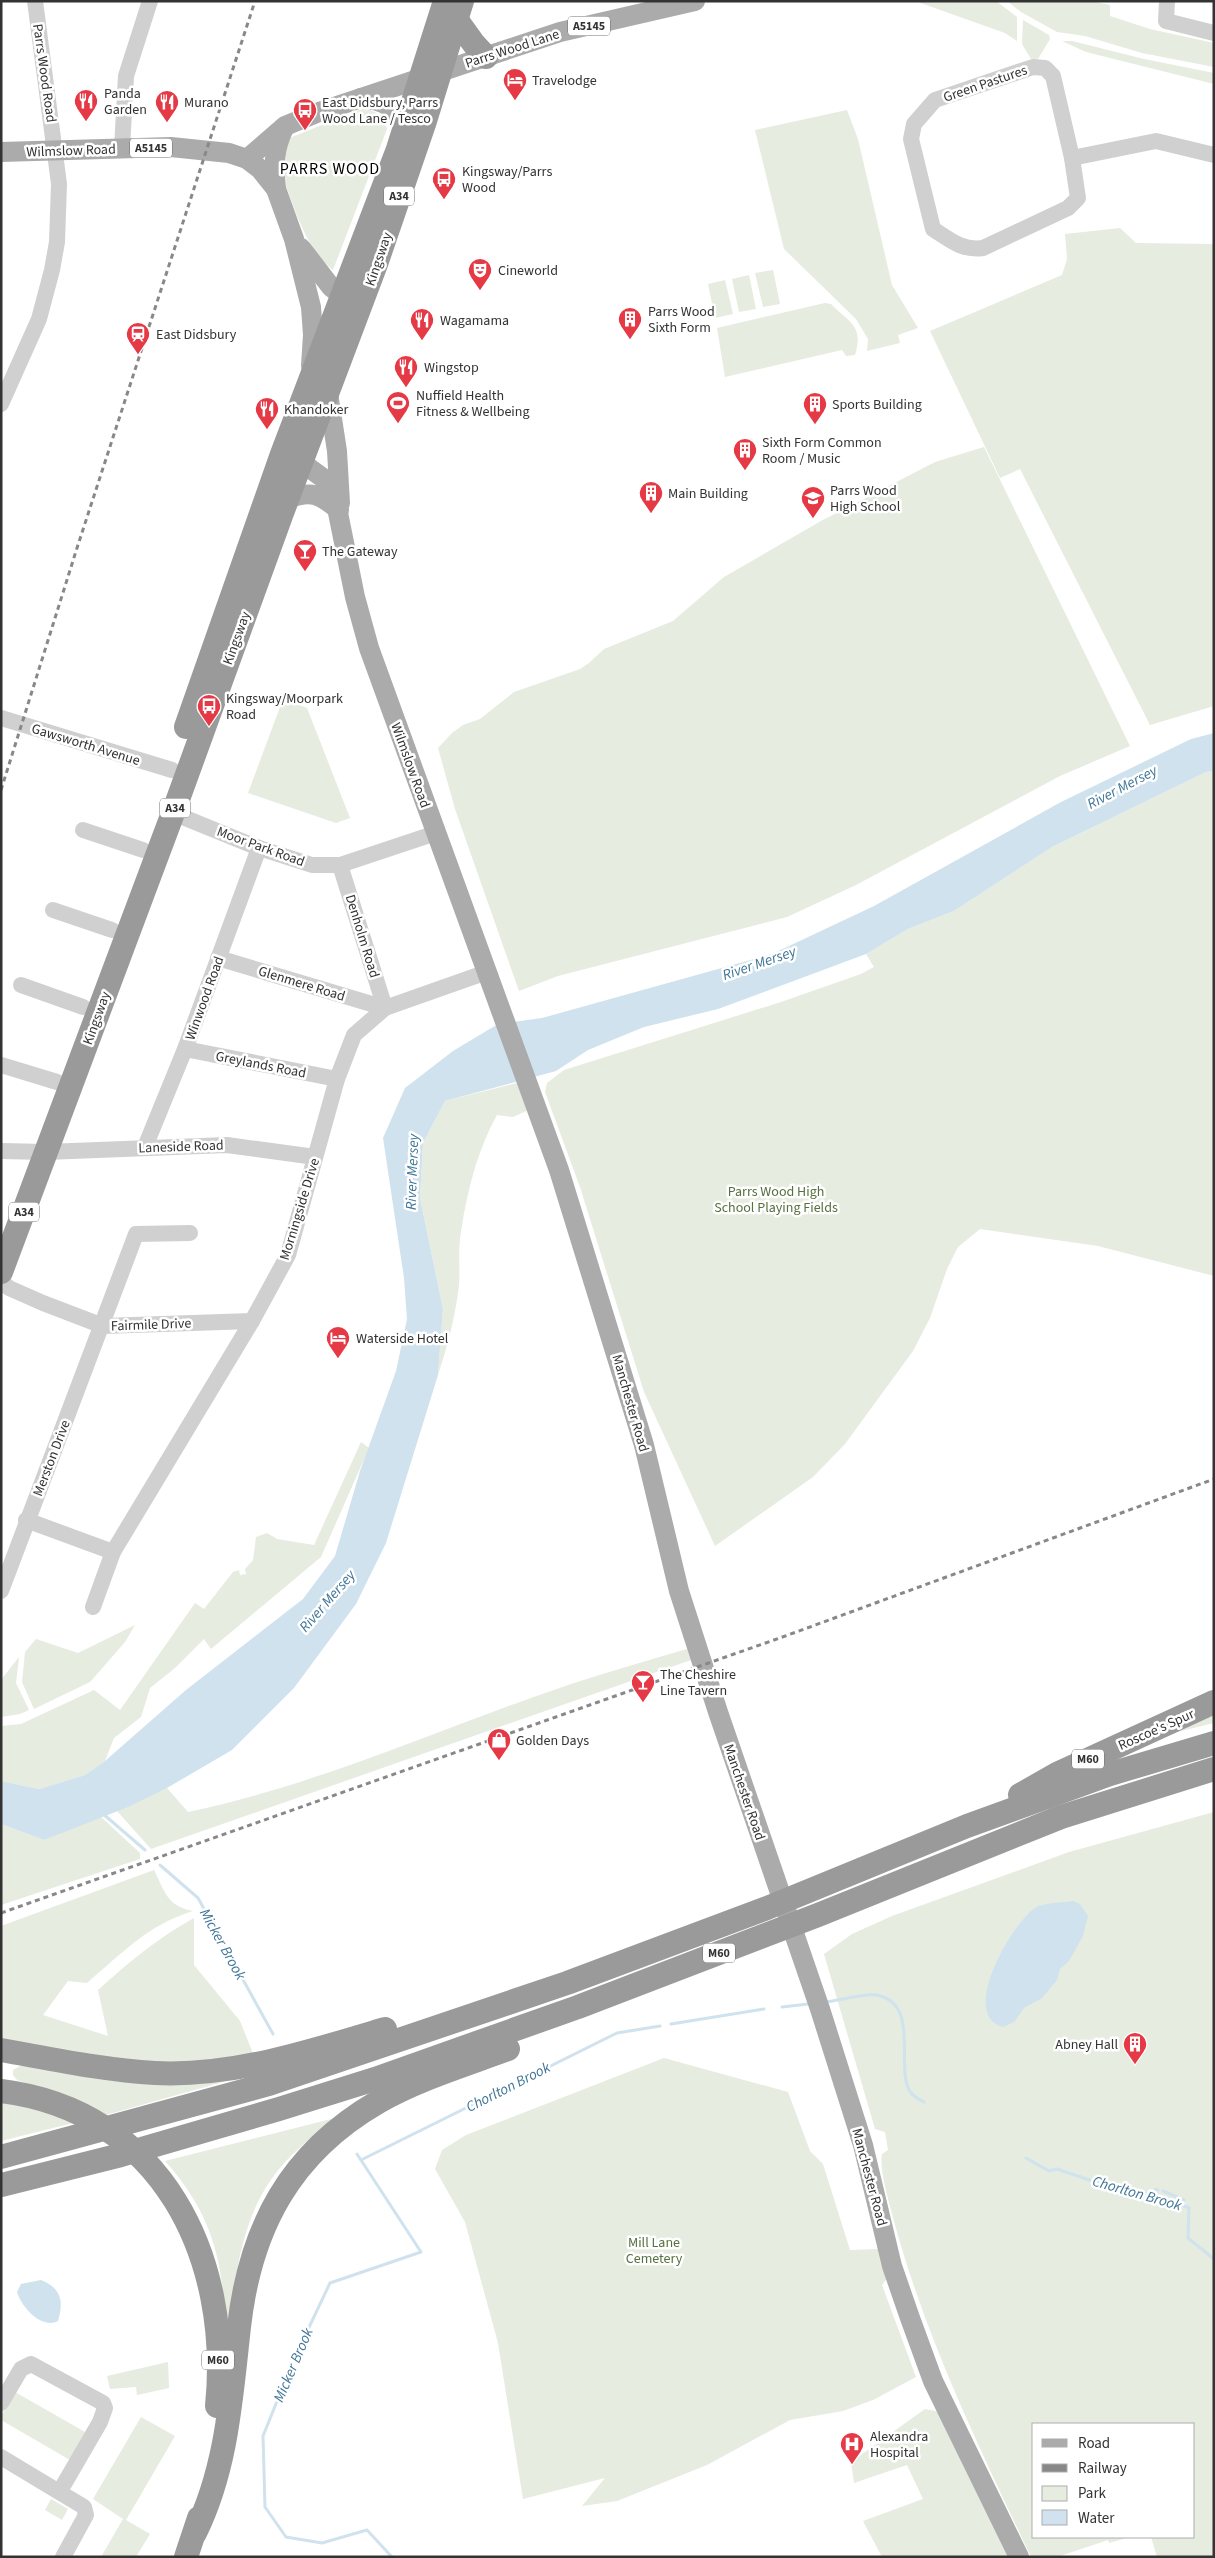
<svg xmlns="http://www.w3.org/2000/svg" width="1215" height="2558" viewBox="0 0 1215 2558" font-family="'Source Sans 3',sans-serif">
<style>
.green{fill:#e6ecdf}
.water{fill:#cfe2ee}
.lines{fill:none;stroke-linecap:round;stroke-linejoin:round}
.stream{stroke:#cfe2ee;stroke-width:3}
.minor{stroke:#d0d0d0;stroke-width:16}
.major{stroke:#ababab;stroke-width:20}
.highway{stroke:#9a9a9a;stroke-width:24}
.rail{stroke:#888;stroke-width:3;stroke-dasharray:5 4;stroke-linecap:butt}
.labels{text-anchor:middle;stroke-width:5;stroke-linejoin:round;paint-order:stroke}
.shield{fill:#fff;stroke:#707070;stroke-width:1}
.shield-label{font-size:12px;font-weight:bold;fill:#333}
.street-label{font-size:14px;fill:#333;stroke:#fff}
.poi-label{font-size:14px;fill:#333;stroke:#fff;text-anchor:start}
.park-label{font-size:14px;fill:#56703f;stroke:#fff}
.water-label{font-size:15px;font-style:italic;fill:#3f7597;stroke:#fff}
.quarter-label{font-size:16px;letter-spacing:1px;fill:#000;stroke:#fff}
</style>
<rect width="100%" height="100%" fill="#fff"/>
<g class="green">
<polygon points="915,1 996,1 1017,17 1017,41 1005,33"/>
<polygon points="1007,1 1091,1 1110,5 1110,16 1150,29 1214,43 1214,67 1142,53 1085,36 1057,32 1021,12"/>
<polygon points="1023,20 1049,35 1050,39 1038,59 1031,59 1022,44"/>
<polygon points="1062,41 1072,41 1144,59 1214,73 1214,84 1086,52"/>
<path d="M 362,109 C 374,109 385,116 387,129 L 333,270 C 304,249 291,197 278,164 L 287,139 Z"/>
<polygon points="847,110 858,139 892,285 918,328 898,335 900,343 867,351 868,339 856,319 784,249 755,130"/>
<polygon points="1120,228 1136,243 1214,244 1214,706 1150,725 1020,469 1000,478 930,331 1062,275 1067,259 1065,234"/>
<polygon points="773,270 780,304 763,307 755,273"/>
<polygon points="749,275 756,309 739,312 732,279"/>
<polygon points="725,280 733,314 715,318 708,284"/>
<path d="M 825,303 L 831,304 C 850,323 864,326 855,355 L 846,356 L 842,350 L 725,377 L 717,328 Z"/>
<polygon points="984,447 1130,746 1060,776 856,885 787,917 558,976 519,991 455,809 438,748 452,733 463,725 480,719 514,692 580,669 589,663 604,649 673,621 724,577 821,521 935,462"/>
<polygon points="283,699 307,708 350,818 336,823 248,793"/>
<polygon points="1214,771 1214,1276 1098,1246 980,1229 958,1247 947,1269 930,1318 913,1351 845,1444 813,1477 715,1546 644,1392 580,1187 545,1092 547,1083 564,1070 781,1002 861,974 874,967 866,954 908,929 954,911 1052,847 1206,772"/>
<path d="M 521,1082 L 531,1109 L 513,1117 L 497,1115 C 476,1153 466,1196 460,1239 C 458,1257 461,1275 458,1293 C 454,1321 447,1348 438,1375 L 443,1309 L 420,1198 L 423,1143 L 445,1101 Z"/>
<polygon points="361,1442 369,1448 321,1557 211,1649 204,1639 175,1668 150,1688 141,1717 114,1738 105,1761 85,1775 39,1789 1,1781 1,1726 21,1724 94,1690 120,1710 195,1603 204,1609 233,1572 239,1570 240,1575 246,1574 245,1569 253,1560 256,1537 267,1533 277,1539 314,1545"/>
<polygon points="135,1625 125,1642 90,1682 34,1709 22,1682 25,1652 36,1639 78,1653"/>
<path d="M 687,1649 L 691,1660 L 151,1849 L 117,1811 L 167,1788 L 188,1812 C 322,1784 445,1726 574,1683 C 611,1671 649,1660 687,1649 Z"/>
<polygon points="19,1657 16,1683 29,1710 20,1714 1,1717 1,1680"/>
<polygon points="1214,1713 1214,1723 1173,1733"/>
<path d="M 1214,1812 L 1214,2557 L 1157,2557 L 1151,2537 L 1194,2537 L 1194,2424 L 1034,2424 L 1034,2537 L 1130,2537 L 1109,2543 L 1108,2540 L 1057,2557 L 1031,2557 C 979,2447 926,2339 894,2221 C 890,2204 879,2171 882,2154 L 888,2150 L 885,2132 L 875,2129 L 824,1954 L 852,1934 L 892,1916 L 1069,1852 Z"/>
<polygon points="100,1816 140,1853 140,1859 1,1905 1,1824 44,1840"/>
<path d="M 154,1870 C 165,1892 167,1906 193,1911 C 149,1924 121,1954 87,1983 L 68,1981 L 43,2015 L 108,2036 L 98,1990 C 128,1963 159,1937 194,1918 L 194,1965 L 240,2021 L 254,2056 L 149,2065 L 1,2042 L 1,1926 Z"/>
<polygon points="664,2058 788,2092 810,2151 823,2164 850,2250 878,2249 888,2277 882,2285 916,2377 873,2400 843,2411 790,2420 707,2465 617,2501 582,2506 605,2478 523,2499 498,2343 465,2222 435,2169 442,2150 466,2135"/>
<polygon points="20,2066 47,2067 251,2074 106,2115 71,2098 17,2080 13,2075 13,2070"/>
<polygon points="1,2097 77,2122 1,2141"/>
<path d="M 343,2116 C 244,2176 242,2238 225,2342 C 225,2269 216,2218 165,2161 Z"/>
<polygon points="168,2362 169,2388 137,2395 136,2387 110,2389 107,2376"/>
<polygon points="15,2392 85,2432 70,2460 1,2420 1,2416"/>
<polygon points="925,2409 940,2412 1013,2557 882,2557 863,2521 923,2499 907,2465 854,2483 851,2462"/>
<polygon points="141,2417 175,2436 126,2520 150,2534 136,2557 101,2557 123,2519 93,2499"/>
<polygon points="51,2499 68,2509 62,2520 45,2510"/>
</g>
<g class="water">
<polygon points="1214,733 1214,771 1206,772 1052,847 954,911 908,929 866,954 718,1009 644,1027 588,1050 556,1071 445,1101 423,1143 420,1198 443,1309 438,1375 386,1543 356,1604 294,1688 232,1750 167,1788 128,1807 44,1840 1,1824 1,1781 39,1789 85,1775 105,1761 186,1690 303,1599 335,1556 360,1471 396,1371 407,1319 404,1278 383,1138 405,1088 453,1051 498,1024 542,1018 772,954 874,906 1061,802 1191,739"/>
<path d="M 1073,1901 L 1080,1904 L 1088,1916 L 1083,1936 L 1069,1961 L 1060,1969 L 1057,1980 L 1042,1998 L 1024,2008 L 1014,2022 L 1003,2027 C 958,2016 1012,1923 1035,1908 C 1045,1902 1061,1903 1073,1901 Z"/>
<path d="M 41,2280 C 61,2288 64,2301 58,2321 C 41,2330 21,2306 17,2292 L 21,2284 Z"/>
</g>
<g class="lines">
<g class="stream">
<polyline points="102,1813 145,1850"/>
<polyline points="160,1865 198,1898 273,2034"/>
<path d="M 827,2002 C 839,2000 867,1993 877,1995 C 920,2004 896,2064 909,2090 C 912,2096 918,2099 924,2102"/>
<polyline points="782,2007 808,2004"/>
<polyline points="671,2024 764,2009"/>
<polyline points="357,2154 421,2252 330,2283 294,2359 263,2436 265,2507 286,2537 322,2543 367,2530 392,2557"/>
<polyline points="1026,2158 1049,2171 1057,2169 1119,2190 1153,2194 1189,2208 1188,2238 1214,2259"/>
<polyline points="361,2160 617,2033 660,2026"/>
<polyline points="1163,2191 1184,2200"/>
<polyline points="1153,2194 1156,2189 1158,2190"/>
</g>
<g class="minor">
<polyline points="1167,1 1166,21 1214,33"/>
<path d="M 1033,67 L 1045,68 L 1053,76 L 1072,158 L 1078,198 L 1068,208 L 983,248 C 962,251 950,240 933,229 L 911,139 L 914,124 L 935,100 Z"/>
<polyline points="122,148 126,76 150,1"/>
<polyline points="1072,158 1156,141 1214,155"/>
<polyline points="1,404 39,319 52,270 57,242 59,184 35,1"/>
<polyline points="1,718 172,770"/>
<polyline points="173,813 259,848 312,865 340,865 436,833"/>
<polyline points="83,830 143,850"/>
<polyline points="340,865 385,1008"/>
<polyline points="53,910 112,930"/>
<polyline points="218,958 385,1008"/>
<polyline points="21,985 83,1007"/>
<polyline points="185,1049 337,1079"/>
<polyline points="1,1065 57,1082"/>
<polyline points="145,1147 185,1049 259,848"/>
<polyline points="1,1151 46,1152 227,1145 315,1157"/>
<polyline points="1,1281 9,1288 43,1303 103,1326 252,1321"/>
<polyline points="26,1520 113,1552"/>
<polyline points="1,1591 136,1234 190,1233"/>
<polyline points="93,1607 113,1552 252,1321 288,1255 337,1079 354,1035 385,1008 487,972"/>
<polyline points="1,2403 21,2369 31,2364 103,2403 105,2408 100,2422 60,2491"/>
<polyline points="1,2457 84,2507 86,2515 63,2557"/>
</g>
<g class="major">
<path d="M 361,98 C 382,100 397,106 404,128"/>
<polyline points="1,152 171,147 229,153 247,159 260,169 276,189 294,239 311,307 313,335 311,366"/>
<polyline points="247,159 285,126 319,112 560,32 695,1"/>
<path d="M 276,189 C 273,166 274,149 284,128"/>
<polyline points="301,248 331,287 355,304"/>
<polyline points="328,393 337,451 340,503"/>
<polyline points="288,457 301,462 323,478 334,493 355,597 369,648 559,1170 644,1445 679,1591 718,1712 820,2009 863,2145 892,2266 910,2318 933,2381 1019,2557"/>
<path d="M 287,499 C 312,490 319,494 339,510"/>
</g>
<g class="highway">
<polyline points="456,19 474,44 486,57"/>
<polyline points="186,727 282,454 398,149 445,1"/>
<polyline points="1,1272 173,813 282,513 376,264 425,121 462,1"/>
<polyline points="1020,1795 1057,1774 1214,1702"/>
<path d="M 1,2050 C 52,2059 103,2070 155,2073 C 233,2077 311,2051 385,2029"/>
<path d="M 1,2091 C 162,2111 232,2258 217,2406"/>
<polyline points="1,2157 269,2084 567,1983 767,1908 967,1826 1110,1774 1214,1743"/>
<polyline points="1,2185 121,2155 279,2109 375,2079 578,2007 818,1915 1061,1817 1214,1769"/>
<path d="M 195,2533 C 227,2468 231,2398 239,2327 C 250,2228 290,2153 378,2102 C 418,2079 465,2065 508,2049"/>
<polyline points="186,2557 199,2518"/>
</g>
<g class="rail">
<polyline points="1,790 77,548 255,1"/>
<polyline points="1,1913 788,1635 1214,1479"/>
</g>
</g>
<defs>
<g id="hotel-pin" transform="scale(1.25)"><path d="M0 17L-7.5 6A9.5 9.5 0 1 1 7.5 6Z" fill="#e63946" stroke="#fff"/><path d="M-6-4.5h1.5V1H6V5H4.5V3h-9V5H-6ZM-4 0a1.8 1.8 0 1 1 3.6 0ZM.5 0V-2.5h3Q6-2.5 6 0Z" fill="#fff"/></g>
<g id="restaurant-pin" transform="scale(1.25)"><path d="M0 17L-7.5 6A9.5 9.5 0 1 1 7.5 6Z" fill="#e63946" stroke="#fff"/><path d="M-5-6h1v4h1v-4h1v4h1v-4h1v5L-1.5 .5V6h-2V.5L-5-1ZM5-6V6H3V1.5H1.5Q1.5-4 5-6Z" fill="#fff"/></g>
<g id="bus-pin" transform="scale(1.25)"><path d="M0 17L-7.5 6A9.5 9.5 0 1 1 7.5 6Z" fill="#e63946" stroke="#fff"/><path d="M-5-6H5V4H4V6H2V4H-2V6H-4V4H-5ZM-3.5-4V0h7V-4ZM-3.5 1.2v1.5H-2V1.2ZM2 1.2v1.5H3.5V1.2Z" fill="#fff"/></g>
<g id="theatre-pin" transform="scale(1.25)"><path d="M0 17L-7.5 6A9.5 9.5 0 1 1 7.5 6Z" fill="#e63946" stroke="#fff"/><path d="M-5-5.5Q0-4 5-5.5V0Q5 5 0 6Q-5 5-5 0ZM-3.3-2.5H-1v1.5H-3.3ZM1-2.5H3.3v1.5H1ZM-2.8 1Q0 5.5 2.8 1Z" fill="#fff"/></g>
<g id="building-pin" transform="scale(1.25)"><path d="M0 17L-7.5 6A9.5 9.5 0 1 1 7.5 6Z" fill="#e63946" stroke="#fff"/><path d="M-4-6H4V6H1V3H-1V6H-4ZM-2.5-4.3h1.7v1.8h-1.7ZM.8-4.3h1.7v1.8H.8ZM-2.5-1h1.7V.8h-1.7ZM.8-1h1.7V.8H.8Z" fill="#fff"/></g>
<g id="station-pin" transform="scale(1.25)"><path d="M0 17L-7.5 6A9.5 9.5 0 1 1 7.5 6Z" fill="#e63946" stroke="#fff"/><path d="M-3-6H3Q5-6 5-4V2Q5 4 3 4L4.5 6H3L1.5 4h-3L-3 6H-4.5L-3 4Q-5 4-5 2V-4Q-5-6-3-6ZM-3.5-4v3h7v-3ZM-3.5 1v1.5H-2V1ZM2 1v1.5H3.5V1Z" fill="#fff"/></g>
<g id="stadium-pin" transform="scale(1.25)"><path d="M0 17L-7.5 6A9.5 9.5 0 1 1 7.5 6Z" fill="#e63946" stroke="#fff"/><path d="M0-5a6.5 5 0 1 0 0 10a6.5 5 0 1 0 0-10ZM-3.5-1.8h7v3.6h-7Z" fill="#fff"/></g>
<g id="school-pin" transform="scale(1.25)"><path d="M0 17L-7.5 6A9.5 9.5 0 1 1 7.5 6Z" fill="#e63946" stroke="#fff"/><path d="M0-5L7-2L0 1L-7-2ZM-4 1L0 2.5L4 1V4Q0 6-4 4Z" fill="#fff"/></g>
<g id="bar-pin" transform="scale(1.25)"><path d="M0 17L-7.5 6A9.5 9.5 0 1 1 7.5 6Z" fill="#e63946" stroke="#fff"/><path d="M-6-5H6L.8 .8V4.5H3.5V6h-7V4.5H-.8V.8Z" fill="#fff"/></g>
<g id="shop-pin" transform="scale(1.25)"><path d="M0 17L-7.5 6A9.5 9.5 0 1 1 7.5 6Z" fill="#e63946" stroke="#fff"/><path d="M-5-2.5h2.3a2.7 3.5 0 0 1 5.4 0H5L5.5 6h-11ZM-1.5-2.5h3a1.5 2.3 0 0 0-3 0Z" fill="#fff"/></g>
<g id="hospital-pin" transform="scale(1.25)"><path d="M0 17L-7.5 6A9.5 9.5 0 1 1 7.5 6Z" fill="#e63946" stroke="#fff"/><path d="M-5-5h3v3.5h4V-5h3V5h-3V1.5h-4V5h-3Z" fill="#fff"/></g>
</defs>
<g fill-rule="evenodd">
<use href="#hotel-pin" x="515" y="80"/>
<use href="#restaurant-pin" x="86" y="101"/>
<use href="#restaurant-pin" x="167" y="102"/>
<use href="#bus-pin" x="305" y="110"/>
<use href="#bus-pin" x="444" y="179"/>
<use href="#theatre-pin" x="480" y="270"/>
<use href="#building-pin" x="630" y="319"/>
<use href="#restaurant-pin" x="422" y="320"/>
<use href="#station-pin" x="138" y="334"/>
<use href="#restaurant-pin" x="406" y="367"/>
<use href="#stadium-pin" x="398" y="403"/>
<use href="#building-pin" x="815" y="404"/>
<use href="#restaurant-pin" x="267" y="409"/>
<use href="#building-pin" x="745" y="450"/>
<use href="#building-pin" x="651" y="493"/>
<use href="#school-pin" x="813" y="498"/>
<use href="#bar-pin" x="305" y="551"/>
<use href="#bus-pin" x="209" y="706"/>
<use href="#hotel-pin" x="338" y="1338"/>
<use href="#bar-pin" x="643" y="1682"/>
<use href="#shop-pin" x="499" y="1740"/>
<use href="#building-pin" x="1135" y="2044"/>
<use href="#hospital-pin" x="852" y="2444"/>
</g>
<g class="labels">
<g class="shield">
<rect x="568" y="16.5" width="42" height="19" rx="4"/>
<rect x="130" y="138.5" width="42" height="19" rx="4"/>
<rect x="384" y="186.5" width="30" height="19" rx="4"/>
<rect x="160" y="798.5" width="30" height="19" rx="4"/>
<rect x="9" y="1202.5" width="30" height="19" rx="4"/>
<rect x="1072" y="1749.5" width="32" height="19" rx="4"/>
<rect x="703" y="1943.5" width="32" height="19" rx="4"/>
<rect x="202" y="2350.5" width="32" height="19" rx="4"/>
</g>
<g class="shield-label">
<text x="589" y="30">A5145</text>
<text x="151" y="152">A5145</text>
<text x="399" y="200">A34</text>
<text x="175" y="812">A34</text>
<text x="24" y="1216">A34</text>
<text x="1088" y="1763">M60</text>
<text x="719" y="1957">M60</text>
<text x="218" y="2364">M60</text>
</g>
<g class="street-label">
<text transform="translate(512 48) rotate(-18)" y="5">Parrs Wood Lane</text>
<text transform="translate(45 73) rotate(82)" y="5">Parrs Wood Road</text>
<text transform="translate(985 83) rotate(-19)" y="5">Green Pastures</text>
<text transform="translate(71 150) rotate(-2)" y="5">Wilmslow Road</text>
<text transform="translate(378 259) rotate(-71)" y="5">Kingsway</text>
<text transform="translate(236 638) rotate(-70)" y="5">Kingsway</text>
<text transform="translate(86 744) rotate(17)" y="5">Gawsworth Avenue</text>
<text transform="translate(411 765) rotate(70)" y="5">Wilmslow Road</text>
<text transform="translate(261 846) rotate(20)" y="5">Moor Park Road</text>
<text transform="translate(363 936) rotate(73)" y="5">Denholm Road</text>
<text transform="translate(302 983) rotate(17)" y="5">Glenmere Road</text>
<text transform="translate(204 998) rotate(-70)" y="5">Winwood Road</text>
<text transform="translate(96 1018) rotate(-70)" y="5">Kingsway</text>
<text transform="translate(261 1064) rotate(11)" y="5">Greylands Road</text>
<text transform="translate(181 1146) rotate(-2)" y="5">Laneside Road</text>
<text transform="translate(299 1209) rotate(-73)" y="5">Morningside Drive</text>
<text transform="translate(151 1324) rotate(-2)" y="5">Fairmile Drive</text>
<text transform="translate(631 1403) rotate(74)" y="5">Manchester Road</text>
<text transform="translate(51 1458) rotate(-69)" y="5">Merston Drive</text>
<text transform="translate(1156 1729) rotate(-24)" y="5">Roscoe's Spur</text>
<text transform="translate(745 1792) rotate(71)" y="5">Manchester Road</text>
<text transform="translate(870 2177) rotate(75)" y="5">Manchester Road</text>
</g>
<g class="poi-label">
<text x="532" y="85">Travelodge</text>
<text x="104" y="98">Panda<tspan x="104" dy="16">Garden</tspan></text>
<text x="184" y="107">Murano</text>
<text x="322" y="107">East Didsbury, Parrs<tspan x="322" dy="16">Wood Lane / Tesco</tspan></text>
<text x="462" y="176">Kingsway/Parrs<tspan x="462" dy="16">Wood</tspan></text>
<text x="498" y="275">Cineworld</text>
<text x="648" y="316">Parrs Wood<tspan x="648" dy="16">Sixth Form</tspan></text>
<text x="440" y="325">Wagamama</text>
<text x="156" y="339">East Didsbury</text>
<text x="424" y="372">Wingstop</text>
<text x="416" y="400">Nuffield Health<tspan x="416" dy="16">Fitness &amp; Wellbeing</tspan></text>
<text x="832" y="409">Sports Building</text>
<text x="284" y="414">Khandoker</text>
<text x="762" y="447">Sixth Form Common<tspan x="762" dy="16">Room / Music</tspan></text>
<text x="830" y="495">Parrs Wood<tspan x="830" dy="16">High School</tspan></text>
<text x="668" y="498">Main Building</text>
<text x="322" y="556">The Gateway</text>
<text x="226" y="703">Kingsway/Moorpark<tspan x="226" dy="16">Road</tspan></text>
<text x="356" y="1343">Waterside Hotel</text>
<text x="660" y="1679">The Cheshire<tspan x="660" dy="16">Line Tavern</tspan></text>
<text x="516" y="1745">Golden Days</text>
<text x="1118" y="2049" text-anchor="end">Abney Hall</text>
<text x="870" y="2441">Alexandra<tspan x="870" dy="16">Hospital</tspan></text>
</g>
<g class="park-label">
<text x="776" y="1196">Parrs Wood High<tspan x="776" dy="16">School Playing Fields</tspan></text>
<text x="654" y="2247">Mill Lane<tspan x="654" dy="16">Cemetery</tspan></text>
</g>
<g class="water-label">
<text transform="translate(1122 787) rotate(-28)" y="5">River Mersey</text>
<text transform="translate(759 963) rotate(-19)" y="5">River Mersey</text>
<text transform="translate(412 1172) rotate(-88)" y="5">River Mersey</text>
<text transform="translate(327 1601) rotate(-49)" y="5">River Mersey</text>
<text transform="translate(223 1944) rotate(61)" y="5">Micker Brook</text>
<text transform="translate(508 2087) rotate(-27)" y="5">Chorlton Brook</text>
<text transform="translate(1137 2193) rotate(16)" y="5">Chorlton Brook</text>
<text transform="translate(293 2365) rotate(-67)" y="5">Micker Brook</text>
</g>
<g class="quarter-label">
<text x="330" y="174">PARRS WOOD</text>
</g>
</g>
<rect width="1215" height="2558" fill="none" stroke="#333333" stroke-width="5"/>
<rect x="1032" y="2423" width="162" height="115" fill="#ffffff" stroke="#adadad"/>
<rect x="1042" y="2439" width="25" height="8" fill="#ababab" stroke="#adadad"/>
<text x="1078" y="2448" font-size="15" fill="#333333">Road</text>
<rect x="1042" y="2464" width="25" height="8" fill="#888888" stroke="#adadad"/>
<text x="1078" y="2473" font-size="15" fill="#333333">Railway</text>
<rect x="1042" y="2486" width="25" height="15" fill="#e6ecdf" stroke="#adadad"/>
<text x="1078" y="2498" font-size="15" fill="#333333">Park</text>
<rect x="1042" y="2510" width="25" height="15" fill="#cfe2ee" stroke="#adadad"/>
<text x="1078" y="2523" font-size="15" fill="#333333">Water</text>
</svg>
